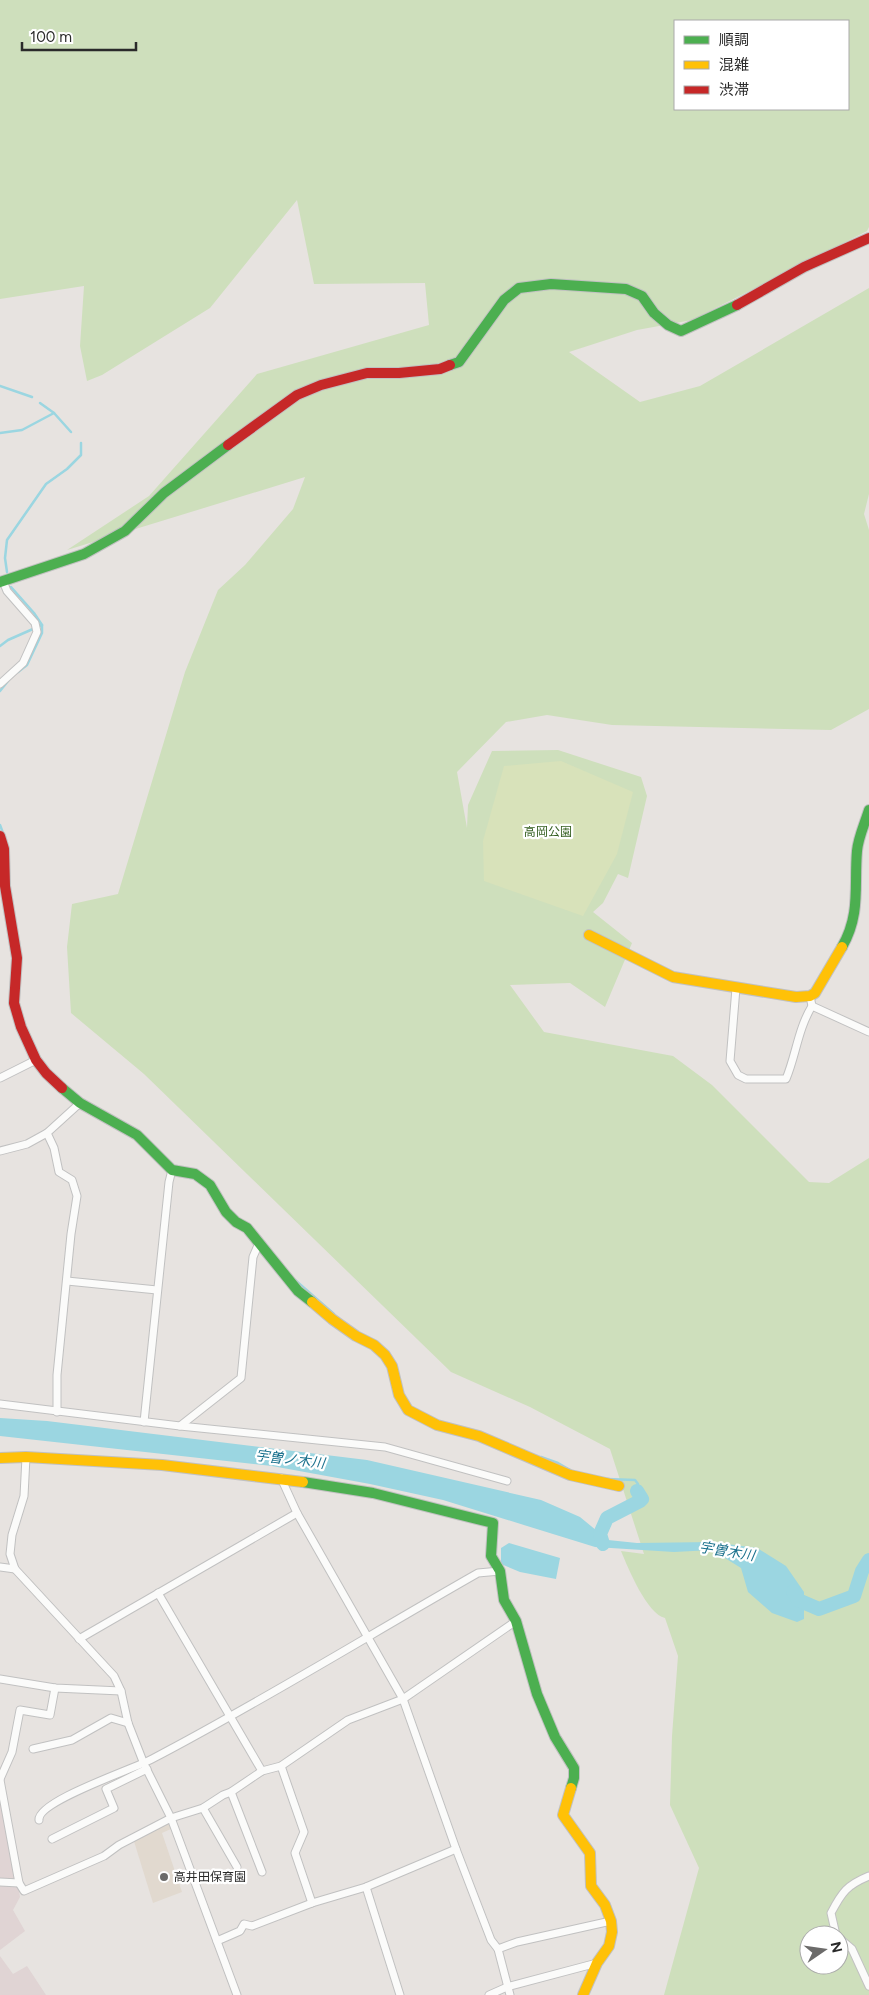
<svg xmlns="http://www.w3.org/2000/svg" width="869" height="1995" viewBox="0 0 869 1995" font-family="Figtree,'Noto Sans JP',sans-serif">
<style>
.education{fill:#e1d9cf}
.medical{fill:#e0d4d4}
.green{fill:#cedfbc;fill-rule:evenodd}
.pitch{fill:#d8e2ba}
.water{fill:#9bd6e1}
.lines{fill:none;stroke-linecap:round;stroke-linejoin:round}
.stream{stroke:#9bd6e1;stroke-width:2.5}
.river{stroke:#9bd6e1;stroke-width:14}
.street-casing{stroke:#c1c1c1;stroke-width:9}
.fast-casing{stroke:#c1c1c1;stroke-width:12}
.slow-casing{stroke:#c1c1c1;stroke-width:12}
.jam-casing{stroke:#c1c1c1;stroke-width:12}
.street{stroke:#fbfbfa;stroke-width:7}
.fast{stroke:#4caf50;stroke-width:10}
.slow{stroke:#ffc107;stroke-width:10}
.jam{stroke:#c62828;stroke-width:10}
.poi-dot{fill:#6c6b6a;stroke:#fff;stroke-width:2}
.labels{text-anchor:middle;stroke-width:4.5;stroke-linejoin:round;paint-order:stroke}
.park-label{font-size:12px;fill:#345f21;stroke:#fff}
.poi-label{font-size:12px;fill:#2a2a2a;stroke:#fff;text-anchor:start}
.water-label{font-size:14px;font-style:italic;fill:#1b718d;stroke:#fff}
</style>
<rect width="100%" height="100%" fill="#e7e3e0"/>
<polygon class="education" points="170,1818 173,1828 162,1833 182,1892 153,1903 133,1838"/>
<g class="medical">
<polygon points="0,1785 20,1897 13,1910 25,1931 0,1950"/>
<polygon points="0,1956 13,1974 27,1966 46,1995 0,1995"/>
</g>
<path class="green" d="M 0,0 L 869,0 L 869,227 L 867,231 L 692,320 L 637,330 L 569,352 L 640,402 L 700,386 L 869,288 L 869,494 L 864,514 L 869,530 L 869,709 L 831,730 L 612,725 L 547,715 L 506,722 L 457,772 L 467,828 L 468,805 L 492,751 L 558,750 L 641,777 L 647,796 L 628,878 L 618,874 L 603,903 L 593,912 L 632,943 L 605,1007 L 570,983 L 510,985 L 544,1032 L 673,1056 L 712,1085 L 809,1182 L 829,1183 L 869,1158 L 869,1995 L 664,1995 L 699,1868 L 670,1805 L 672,1736 L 678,1656 L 665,1618 C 647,1614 628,1568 621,1551 L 644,1554 L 610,1449 L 530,1407 L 451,1372 L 144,1074 L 71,1013 L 67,947 L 72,904 L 118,894 L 185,672 L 218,590 L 245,565 L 293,509 L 305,477 L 67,550 L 149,496 L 257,374 L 429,325 L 425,283 L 314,284 L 297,200 L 210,308 L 102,375 L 87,381 L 80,346 L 84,286 L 0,299 ZM 675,21 L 848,21 L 848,109 L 675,109 ZM 809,1935 L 839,1935 L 839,1965 L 809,1965 Z"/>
<polygon class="pitch" points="561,761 633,792 617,854 583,916 484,881 483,841 504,766"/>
<g class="water">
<polygon points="0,1418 47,1421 367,1460 541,1500 580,1517 608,1540 637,1543 712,1542 757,1548 786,1566 804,1592 804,1619 797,1622 772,1613 748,1592 741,1568 712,1550 674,1552 595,1547 443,1500 370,1484 272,1466 0,1436"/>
<polygon points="509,1543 560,1558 556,1579 520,1572 501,1564 501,1548"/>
</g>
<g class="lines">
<g class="stream">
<polyline points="0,386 32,397"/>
<polyline points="40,403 54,413 71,432"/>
<polyline points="0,433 22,430 54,413"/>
<polyline points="7,572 5,558 7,540 46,484 67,469 81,455 81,443"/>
<polyline points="11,587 34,613 42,625 42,633 27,665 18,672"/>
<polyline points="0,646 8,640 42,625"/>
<polyline points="0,691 8,681"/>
<polyline points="0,825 3,833"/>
<polyline points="295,1280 334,1314"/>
<polyline points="541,1457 558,1463 570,1470"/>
<polyline points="607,1479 635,1480 638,1484 637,1491"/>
</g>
<g class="river">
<polyline points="603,1544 600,1534 607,1518 640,1501 642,1499 637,1491"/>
<polyline points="793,1591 798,1600 819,1609 854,1596 862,1571 869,1560"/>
</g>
<g class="street-casing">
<g id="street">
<polyline points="0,684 23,663 37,632 35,623 7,591 3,581"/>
<path d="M 736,988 L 730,1061 L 738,1075 L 746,1079 L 786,1079 C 796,1055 798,1029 812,1006"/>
<polyline points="810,996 812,1006 869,1032"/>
<polyline points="0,1078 36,1060"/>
<polyline points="0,1151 27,1144 47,1133"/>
<polyline points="67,1281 157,1290"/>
<polyline points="0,1404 180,1426 241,1378 253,1257 259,1243"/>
<polyline points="57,1412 57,1375 71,1234 77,1196 72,1180 59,1172 54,1148 47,1133 80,1103"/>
<polyline points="144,1422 169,1182 172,1170"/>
<polyline points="180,1426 385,1447 507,1481"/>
<polyline points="26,1457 24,1496 12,1535 10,1554 15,1569 114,1676 121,1691 128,1723 144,1764 171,1818 237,1995"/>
<polyline points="281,1478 297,1513 403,1699 456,1849 491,1940 498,1949"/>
<polyline points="0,1567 15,1569"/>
<polyline points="158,1593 262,1771"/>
<polyline points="79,1639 297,1513"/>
<polyline points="0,1679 55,1688 121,1691"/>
<polyline points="33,1749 72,1740 111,1718 128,1723"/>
<polyline points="281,1766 304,1832 295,1853 312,1903"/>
<polyline points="0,1779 12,1752 20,1710 50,1715 55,1688"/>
<polyline points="0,1780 19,1883 24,1891 104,1856 119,1845 171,1818 203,1808 223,1795 231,1792 262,1771 281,1766 348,1720 403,1699 516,1621"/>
<polyline points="231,1792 262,1872"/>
<polyline points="203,1808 237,1867"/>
<path d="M 39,1820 C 37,1801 134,1769 152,1759 C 263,1701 369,1635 478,1573 L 500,1571"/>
<polyline points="52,1839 114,1808 106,1789 147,1769"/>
<polyline points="0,1882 19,1883"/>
<polyline points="366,1887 400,1995"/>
<path d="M 836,1935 L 831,1913 C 842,1892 847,1885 869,1876"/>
<polyline points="839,1938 852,1949 869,1986"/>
<polyline points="217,1941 240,1931 244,1924 252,1926 312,1903 366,1887 456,1849"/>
<polyline points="489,1995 507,1987 597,1963"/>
<polyline points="510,1995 498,1949 517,1942 611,1921"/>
</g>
</g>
<g class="fast-casing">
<g id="fast">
<polyline points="450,365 459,362 504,300 519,288 551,284 626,289 642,296 654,313 668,325 681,331 737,305"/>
<polyline points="0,582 84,554 125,531 164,493 228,445"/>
<path d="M 842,947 C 861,914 854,886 857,851 C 858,838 865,823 869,810"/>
<polyline points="62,1088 80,1103 137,1135 172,1170 195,1174 210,1185 226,1212 236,1222 247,1228 298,1291 312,1302"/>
<polyline points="303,1482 373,1493 493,1523 491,1556 500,1571 504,1600 516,1621 537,1694 555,1737 574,1768 574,1778 571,1788"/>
</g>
</g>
<g class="slow-casing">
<g id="slow">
<polyline points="589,935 673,977 796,997 810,996 815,993 842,947"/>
<polyline points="312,1302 332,1319 356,1336 374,1345 385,1355 392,1366 399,1395 408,1410 437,1425 479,1436 570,1475 619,1486"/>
<polyline points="0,1458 26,1457 162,1465 303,1482"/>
<polyline points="571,1788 563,1815 590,1853 591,1886 605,1905 611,1921 612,1932 609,1946 597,1963 583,1995"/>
</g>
</g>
<g class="jam-casing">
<g id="jam">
<polyline points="737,305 804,267 869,238"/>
<polyline points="228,445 297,395 321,385 367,373 399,373 440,369 450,365"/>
<polyline points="0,836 4,849 5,886 17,958 14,1003 21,1027 36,1060 46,1073 62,1088"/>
</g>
</g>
<use href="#street" class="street"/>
<use href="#fast" class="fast"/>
<use href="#slow" class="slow"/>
<use href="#jam" class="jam"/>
</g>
<circle class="poi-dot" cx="164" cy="1877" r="5"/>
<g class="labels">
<g class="park-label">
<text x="548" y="836">高岡公園</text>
</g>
<g class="poi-label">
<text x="174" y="1881">高井田保育園</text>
</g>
<g class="water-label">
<text transform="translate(290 1459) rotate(7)" y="5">宇曽ノ木川</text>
<text transform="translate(727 1551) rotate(9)" y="5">宇曽木川</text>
</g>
</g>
<rect x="674" y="20" width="175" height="90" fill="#ffffff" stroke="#aaaaaa"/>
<rect x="684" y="36" width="25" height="8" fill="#4caf50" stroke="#aaaaaa"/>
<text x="719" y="45" font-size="15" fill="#2a2a2a">順調</text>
<rect x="684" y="61" width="25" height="8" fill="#ffc107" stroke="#aaaaaa"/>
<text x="719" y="70" font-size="15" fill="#2a2a2a">混雑</text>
<rect x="684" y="86" width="25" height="8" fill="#c62828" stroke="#aaaaaa"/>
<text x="719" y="95" font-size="15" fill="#2a2a2a">渋滞</text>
<g transform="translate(824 1950) rotate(77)"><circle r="24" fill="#ffffff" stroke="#aaaaaa"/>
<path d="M0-4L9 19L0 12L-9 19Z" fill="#6c6b6a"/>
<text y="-8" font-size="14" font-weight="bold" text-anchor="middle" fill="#2a2a2a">N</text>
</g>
<path d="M22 42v8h114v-8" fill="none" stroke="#2a2a2a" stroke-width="2.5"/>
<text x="30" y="42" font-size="15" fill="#2a2a2a" stroke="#ffffff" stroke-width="4" paint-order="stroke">100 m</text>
</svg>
